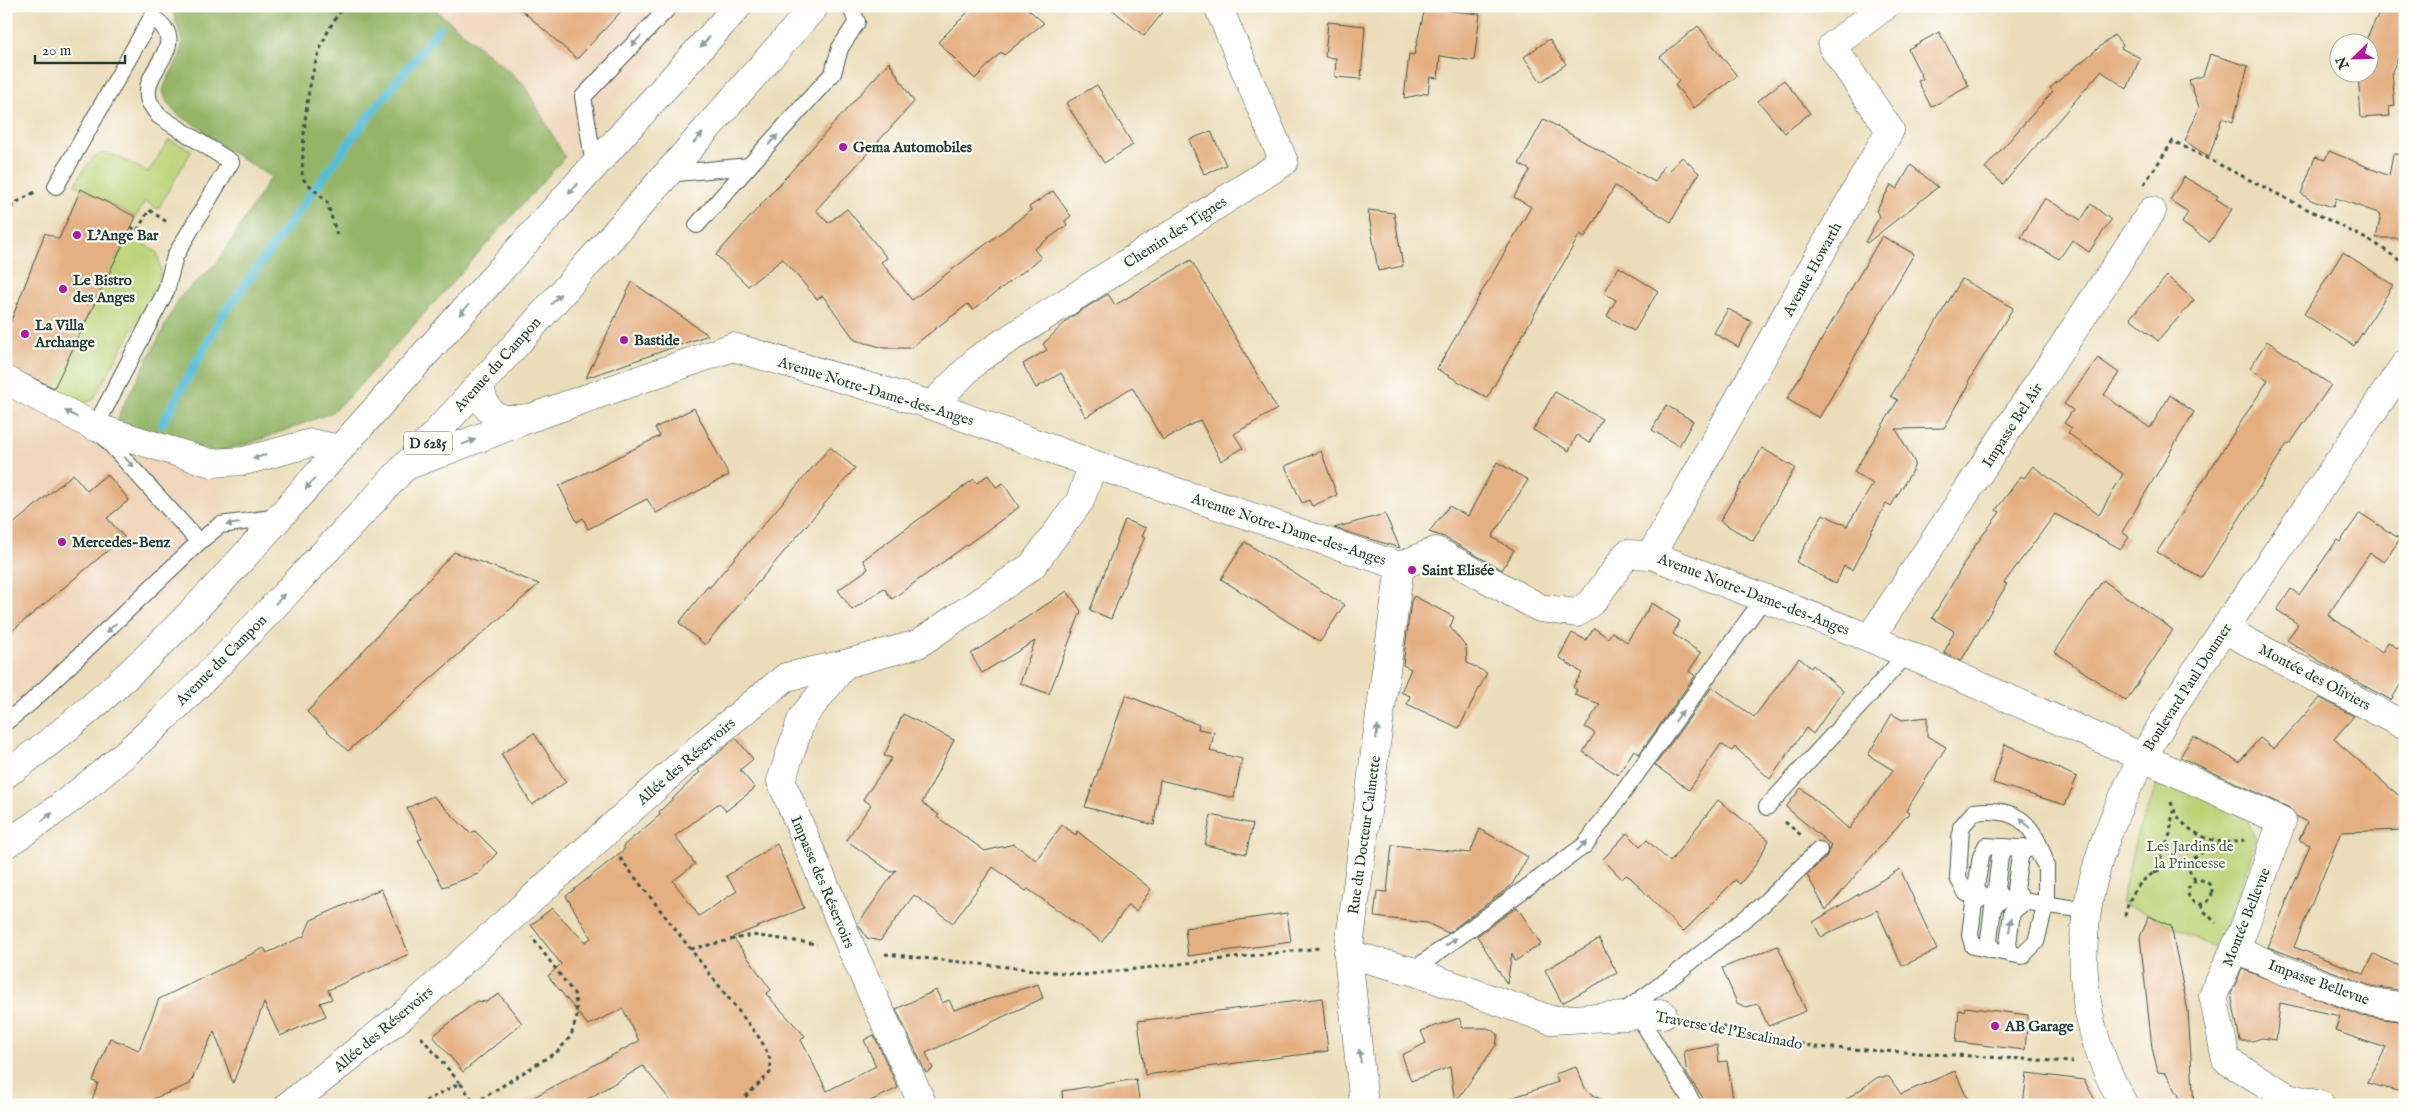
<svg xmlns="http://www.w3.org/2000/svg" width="2411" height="1111" viewBox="0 0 2411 1111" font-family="'IM FELL English',serif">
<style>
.built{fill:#f0d6bc}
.green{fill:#bbd377;stroke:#6d8856}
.forest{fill:#94b568;stroke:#5a794e}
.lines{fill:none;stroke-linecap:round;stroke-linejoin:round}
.stream{stroke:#59bed7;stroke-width:9}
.building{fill:#e4b082}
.lane-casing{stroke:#3e5548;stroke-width:18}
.street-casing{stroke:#3e5548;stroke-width:29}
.secondary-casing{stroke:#3e5548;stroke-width:29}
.primary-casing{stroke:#3e5548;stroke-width:29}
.path{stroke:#3e5548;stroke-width:3;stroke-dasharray:4 4;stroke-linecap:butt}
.lane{stroke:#fff;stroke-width:16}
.street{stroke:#fff;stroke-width:28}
.secondary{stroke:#fff;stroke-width:28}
.primary{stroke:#fff;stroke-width:28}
.oneway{fill:#8f9e9a}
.poi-dot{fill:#b5179e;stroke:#fdfcf7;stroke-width:2}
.labels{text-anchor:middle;stroke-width:4.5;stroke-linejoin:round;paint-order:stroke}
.shield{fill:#fdfcf7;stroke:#62766e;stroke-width:1}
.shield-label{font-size:14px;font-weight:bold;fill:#1f3d34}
.poi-label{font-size:15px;font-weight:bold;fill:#1f3d34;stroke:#fdfcf7;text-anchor:start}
.street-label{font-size:15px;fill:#1f3d34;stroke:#fdfcf7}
.park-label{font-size:15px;fill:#466245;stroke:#fdfcf7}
</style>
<rect width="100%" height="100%" fill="#fdfcf7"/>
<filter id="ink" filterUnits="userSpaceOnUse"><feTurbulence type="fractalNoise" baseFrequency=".02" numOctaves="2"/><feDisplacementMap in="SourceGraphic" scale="10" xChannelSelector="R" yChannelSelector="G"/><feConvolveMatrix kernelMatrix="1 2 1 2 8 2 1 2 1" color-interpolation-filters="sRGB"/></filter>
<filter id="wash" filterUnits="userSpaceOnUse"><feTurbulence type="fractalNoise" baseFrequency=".0096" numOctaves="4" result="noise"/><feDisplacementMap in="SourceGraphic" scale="20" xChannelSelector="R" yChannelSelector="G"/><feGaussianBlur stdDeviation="1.12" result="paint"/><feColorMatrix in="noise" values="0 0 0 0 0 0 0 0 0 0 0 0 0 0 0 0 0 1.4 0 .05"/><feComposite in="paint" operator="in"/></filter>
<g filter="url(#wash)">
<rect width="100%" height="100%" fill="#ebddb9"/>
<g class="built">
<polygon points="431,6 703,6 565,157 523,83"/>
<polygon points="28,404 85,440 134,455 215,471 227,503 205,544 156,604 6,733 6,421"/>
</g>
<g class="green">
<path d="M 169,140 L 192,150 L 158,209 L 145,201 L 136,217 L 75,185 C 100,136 108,154 148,172 Z"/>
<polygon points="127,235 157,252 161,270 158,283 93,400 82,404 52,391"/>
<polygon points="2177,782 2248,821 2256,841 2218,950 2150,915 2121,903 2136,837 2157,785"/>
</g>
<path class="forest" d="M 174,6 L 431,6 L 523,83 L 565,157 L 352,394 L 331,413 L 254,442 L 217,452 L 117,423 L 121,410 L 180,297 L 217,263 L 271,177 L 201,133 L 204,129 C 185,119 167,113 163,90 C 167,75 181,62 182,46 C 182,32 172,20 174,6 Z"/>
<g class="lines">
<polyline class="stream" points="162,424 222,316 364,122 439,29"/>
</g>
<g id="blocks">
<g class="building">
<polygon points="517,6 626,6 577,59"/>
<polygon points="974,6 1024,6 1044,23 1004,55 1001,52 975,79 938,42"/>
<polygon points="1108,6 1168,6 1144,36"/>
<polygon points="2382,6 2405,6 2405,44 2392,71 2395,106 2389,107 2390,116 2361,118 2358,72 2368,72 2368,42 2365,42"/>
<polygon points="1425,8 1480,14 1474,61 1440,56 1438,78 1430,77 1428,93 1404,98 1409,54 1414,55"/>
<polygon points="1328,22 1365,26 1361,79 1335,77 1336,58 1325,57"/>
<polygon points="1698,26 1737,76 1694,108 1675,85 1679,81 1660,57"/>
<polygon points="1939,32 1969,86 1931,107 1918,81 1923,79 1908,49"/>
<polygon points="2114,35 2123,45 2121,48 2140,58 2127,89 2101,71 2003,184 1985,168 2053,91 2050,88"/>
<polygon points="1549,39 1566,64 1541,82 1524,57"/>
<polygon points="2210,54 2248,66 2233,122 2222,118 2209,157 2185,141 2199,107 2189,80 2203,76"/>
<polygon points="889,62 914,102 816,210 828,223 847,209 887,258 881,262 912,300 1031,210 1029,207 1053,191 1071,216 1065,221 1067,225 1034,249 1041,258 973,310 968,304 910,348 884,348 855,340 823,296 817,299 783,259 748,286 716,255"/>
<polygon points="1784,80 1810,113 1785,133 1758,101"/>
<polygon points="1097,85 1133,145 1104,163 1066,103"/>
<polygon points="1544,119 1655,182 1664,166 1669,171 1682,157 1699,173 1671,222 1615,186 1585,237 1580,234 1487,398 1437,369 1531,207 1514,197 1530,170 1519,164"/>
<polygon points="1211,131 1226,165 1204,174 1189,140"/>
<polygon points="2329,151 2389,176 2393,154 2405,155 2405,238 2376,238 2381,214 2336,198 2333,207 2313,201 2301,194 2315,157 2325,160"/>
<polygon points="1911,165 1938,187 1867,243 1865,242 1880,216 1876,211 1891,185 1897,189"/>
<polygon points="2184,177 2218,196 2216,199 2232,209 2210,242 2182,223 2188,212 2170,200"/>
<polygon points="81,189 136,217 54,388 6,365 6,334 45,233 59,239"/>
<polygon points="2045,198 2081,220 2091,204 2111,220 2089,252 2072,240 2059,259 2021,237"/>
<polygon points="1368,210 1394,213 1403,266 1378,271"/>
<polygon points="1882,236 1914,254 1819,418 1787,399"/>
<polygon points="2343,252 2393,285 2354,346 2304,314"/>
<polygon points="1191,260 1277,409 1234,434 1243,448 1221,461 1200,420 1163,440 1132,387 1086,417 1061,373 1036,388 1023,364 1047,350 1043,344 1071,317 1108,294 1115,305"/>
<polygon points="1619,267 1658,291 1634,331 1607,316 1616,300 1604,293"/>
<polygon points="2167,276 2194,300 2158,341 2130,318"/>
<polygon points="1962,279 2013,308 1968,382 1970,383 1944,428 1896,429 1915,463 1913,469 1891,506 1886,503 1852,570 1844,566 1836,584 1796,562 1823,514 1847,526 1873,484 1854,472 1898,400 1891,396"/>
<polygon points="632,282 708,335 586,378"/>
<polygon points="1728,309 1752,322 1738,347 1714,333"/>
<polygon points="2267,341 2331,385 2289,445 2287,444 2201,578 2157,552 2268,380 2250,368"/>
<polygon points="2098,358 2119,373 2104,395 2150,428 2170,395 2194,412 2122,532 2129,537 2121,549 2055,514 2004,583 2007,584 1961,661 1944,653 1954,631 1932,618 1974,547 2000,512 1996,510 2021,476 2024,478 2033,466 2099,515 2123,474 2068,433 2072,428 2064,423 2073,410 2064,404"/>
<polygon points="1555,392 1602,419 1589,443 1577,435 1569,451 1533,430"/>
<polygon points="1666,405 1693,421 1679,446 1652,430"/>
<polygon points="694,408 729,475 656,513 647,499 588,529 583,518 577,522 559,486 660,436 655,428"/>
<polygon points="830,447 855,468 705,645 679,623 708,586 709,588"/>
<polygon points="1762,448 1795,468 1753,541 1720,521"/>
<polygon points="1321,451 1337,495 1312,506 1309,500 1302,503 1285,466"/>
<polygon points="1497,462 1528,480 1492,537 1514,550 1502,570 1444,537 1429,532 1449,506 1468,516"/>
<polygon points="73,474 87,491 107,474 129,500 107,518 124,537 6,636 6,530"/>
<polygon points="988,475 996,487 1003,483 1019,507 892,599 884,588 852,610 838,590 868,569 863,560 974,479 977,483"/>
<polygon points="2360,513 2400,539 2384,562 2370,553 2328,615 2382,652 2388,642 2405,653 2405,677 2391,700 2329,667 2287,640 2298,624 2277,610 2291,589 2299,595 2337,540 2340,542"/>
<polygon points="1385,514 1400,548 1334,528"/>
<polygon points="1125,520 1146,528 1142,537 1145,537 1132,565 1111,619 1090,610"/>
<polygon points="1245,542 1344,605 1320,642 1221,579"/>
<polygon points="454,552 539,584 348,751 307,712"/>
<polygon points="2103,580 2173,630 2126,701 2055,652"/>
<polygon points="1067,591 1081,611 1049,694 1020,683 1035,641 982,673 971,654"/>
<polygon points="1414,596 1454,617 1450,627 1466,647 1467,663 1487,673 1459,728 1407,704 1410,696 1401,692 1411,669 1403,665 1411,601"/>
<polygon points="1652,603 1680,621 1673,634 1701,653 1689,671 1695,676 1639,754 1634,750 1618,775 1583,752 1595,733 1585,727 1600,704 1574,695 1577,690 1573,687 1582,673 1559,657 1572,633 1586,640 1594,628 1608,638 1612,632 1627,642"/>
<polygon points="1799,658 1811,668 1813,665 1843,691 1813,734 1806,728 1770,779 1735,747 1732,751 1721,744 1689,790 1655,765 1712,687 1754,717"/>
<polygon points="1126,695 1199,725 1198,729 1214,732 1210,751 1242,759 1234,798 1160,780 1154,825 1085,807"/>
<polygon points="2320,698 2354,716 2334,739 2405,801 2405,830 2341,832 2294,947 2364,974 2374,954 2405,969 2405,991 2371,986 2268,947 2310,845 2299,840 2307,822 2297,817 2288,807 2180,757 2193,736 2239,762 2260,738 2274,749"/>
<polygon points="903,714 954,740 922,803 939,815 937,817 985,851 1014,844 1036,860 1062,825 1076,835 1077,831 1151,889 1136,911 1128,905 1102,942 1028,889 1026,891 993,867 953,923 914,895 880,941 867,938 858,924 896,870 891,872 846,840 871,805 863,799 892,758 884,756"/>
<polygon points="1892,714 1902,720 1927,717 1927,736 1946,747 1906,811 1909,813 1826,910 1807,875 1826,857 1831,845 1786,807 1801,788 1849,829 1893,770 1868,755"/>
<polygon points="534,733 566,782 532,805 501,754"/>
<polygon points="736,738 753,759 740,770 755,788 726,811 719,803 675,836 695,864 673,881 699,916 737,891 726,876 777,844 804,908 733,937 771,990 766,994 805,1036 801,1040 827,1091 876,1066 864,1040 874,1035 898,1088 862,1105 674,1105 643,1066 578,1105 519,1105 639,1041 623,1009 588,1025 548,976 561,964 531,925 552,908 585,942 591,938 566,896 625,849 623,846 660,815 659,812 700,772 698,770"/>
<polygon points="2005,744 2077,777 2065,805 1993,783"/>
<polygon points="433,796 470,833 475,831 497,853 478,874 443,887 418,840 422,839 407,808"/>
<polygon points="1718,800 1769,840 1756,864 1740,884 1735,880 1683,932 1631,878 1626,875 1622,879 1603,859 1627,833 1640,846 1647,840 1670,862"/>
<polygon points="1211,815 1253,824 1246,854 1205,845"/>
<polygon points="1480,829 1528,857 1511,886 1448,933 1427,923 1374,917 1377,891 1387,892 1392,845 1470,853"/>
<polygon points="1900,869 1937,950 1902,966 1877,910 1821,937 1813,922"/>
<polygon points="381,889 409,954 328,990 332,999 320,1003 326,1016 280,1036 264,1003 233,1083 214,1031 190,1084 138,1105 107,1105 92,1100 98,1083 93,1081 110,1038 139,1050 159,999 264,948 267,953 304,936 311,920"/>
<polygon points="1517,907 1541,944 1515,961 1512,953 1507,984 1477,936"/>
<polygon points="1287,913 1291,942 1188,956 1185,928"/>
<polygon points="2149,916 2171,926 2188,1011 2194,1105 2184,1105 2166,1073 2158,1072 2152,1048 2140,937"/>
<polygon points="1599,939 1617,973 1562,1003 1545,970"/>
<polygon points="1778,946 1806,1011 1768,1026 1758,1004 1746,1007 1737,1003 1722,968"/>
<polygon points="2242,969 2362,1016 2405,1022 2405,1093 2367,1083 2386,1048 2335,1031 2340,1016 2280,1003 2276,1040 2262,1038 2252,1041 2240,1041 2231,994"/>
<polygon points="1038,984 1043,998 926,1053 933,1069 926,1073 896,1009 936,990 942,1003 949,1000 954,1010"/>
<polygon points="499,994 522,1023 463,1072 433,1036 477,1001 486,1002"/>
<polygon points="1322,998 1328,1051 1145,1075 1138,1021"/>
<polygon points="1965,1007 2028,1015 2025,1050 1956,1042 1959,1010 1964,1011"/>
<polygon points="1459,1018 1463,1028 1488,1028 1498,1034 1496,1045 1455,1103 1450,1067 1411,1081 1402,1055 1426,1043 1421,1031"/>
<polygon points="1717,1045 1719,1062 1727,1061 1734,1105 1708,1105 1687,1075 1684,1051"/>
<polygon points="1576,1067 1586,1090 1609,1105 1504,1105 1503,1101 1558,1082 1555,1074"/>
<polygon points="1955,1071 1970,1105 1839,1105 1878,1077 1889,1077 1901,1094"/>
<polygon points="2027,1073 2084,1080 2098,1105 2023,1105"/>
<polygon points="1136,1079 1140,1105 1063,1105 1062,1091"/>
</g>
</g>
</g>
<g filter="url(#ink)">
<use href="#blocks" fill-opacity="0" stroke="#3e5548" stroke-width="1"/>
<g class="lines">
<g class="lane-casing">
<g id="lane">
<polyline points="594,165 583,97 670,6"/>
<polyline points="667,174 749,166 833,73 840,48 857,22 850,6"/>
<path d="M 56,186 L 152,17 C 193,44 144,66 148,96 C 148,103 155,110 159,116 L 231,162 L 175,256 L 166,291 L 95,427 L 199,542"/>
<polyline points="697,225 749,166"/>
<polyline points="6,722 30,703 199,542 220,525 279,517"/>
<polyline points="1767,807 1907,654"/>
<polygon points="1986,846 2036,849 2046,866 2046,903 2036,942 2022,956 1973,946 1970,935 1974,903 1983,897 1976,888 1981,856"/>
<path d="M 2044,858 C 2032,820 2014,807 1974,812 L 1961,827 L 1958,878 L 1966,893 L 2085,910"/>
<polyline points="1992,950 1989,940 1993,907 2002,899 1996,889 2000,856 2006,847"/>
<polyline points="2011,954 2008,944 2012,912 2024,902 2015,889 2020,857 2025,848"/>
<polyline points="1412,971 1585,845 1764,598"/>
<polyline points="1620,1014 1673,976 1762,905 1819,850"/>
<polyline points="1638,1015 1694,1105"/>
</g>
</g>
<g class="street-casing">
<g id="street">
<polyline points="6,380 95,427 211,463 244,461 311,443 340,449"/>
<path d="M 480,384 C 484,415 497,422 526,418"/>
<polyline points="932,405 978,359 1284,162 1218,6"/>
<polyline points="407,466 533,417 733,347 925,403 1093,464 1400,566 1436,551 1540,608 1577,613 1593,601 1627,554 1651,555 1870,638 2124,749 2282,821 2243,931 2213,995 2226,1060 2288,1097 2320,1105"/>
<polyline points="1651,555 1890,130 1832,46 1885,6"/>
<polyline points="2224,629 2405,726"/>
<polyline points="1870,638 2152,211"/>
<polyline points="845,664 802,718 781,781 853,952 923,1105"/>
<polyline points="2235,949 2280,969 2367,1001 2405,1007"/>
<polyline points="1348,954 1412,971 1551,1020 1663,1014"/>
<polyline points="289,1105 403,1015 706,742 786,677 845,664 918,644 1032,566 1080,501 1093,464"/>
<polyline points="1364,1105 1348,954 1400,566"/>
</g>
</g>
<g class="secondary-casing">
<path id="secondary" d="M 2124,1105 C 2017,916 2144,747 2248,594 C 2300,517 2353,441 2405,364"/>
</g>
<g class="primary-casing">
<g id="primary">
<path d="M 6,774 C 142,680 247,553 356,431 C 483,289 610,148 738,6"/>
<path d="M 6,844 C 127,768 224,659 321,556 C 491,378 652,190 815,6"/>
</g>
</g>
<g class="path">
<polyline points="2144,184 2173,141 2376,244 2405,264"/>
<polyline points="6,214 17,202 35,192"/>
<polyline points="131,227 137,231 149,210 167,222"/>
<path d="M 337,235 L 327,202 L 302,178 C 304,119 306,55 344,6"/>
<path d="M 2171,802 C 2179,831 2216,849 2244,840"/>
<polyline points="1785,822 1801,835"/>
<polyline points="620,858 761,1040 771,1061 770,1073 742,1100"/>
<polyline points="2185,863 2195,880"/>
<polyline points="2154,874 2170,834 2173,811"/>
<circle cx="2200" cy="892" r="12"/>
<polyline points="2201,904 2204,911 2216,923"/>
<path d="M 2125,916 C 2129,895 2141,877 2162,869 C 2169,866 2178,866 2185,863 C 2199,856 2207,846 2223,844"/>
<polyline points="691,949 752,935 817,944"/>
<polyline points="885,954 1083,975 1319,948"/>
<polyline points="1690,1020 1816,1047 2073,1062"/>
<polyline points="421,1037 460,1083"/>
<polyline points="418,1105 460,1083 475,1103 558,1051 571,1036 577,1016 575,995 532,937"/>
</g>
<use href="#lane" class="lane"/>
<use href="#street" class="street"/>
<use href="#secondary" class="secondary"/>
<use href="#primary" class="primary"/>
</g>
<defs><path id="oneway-solid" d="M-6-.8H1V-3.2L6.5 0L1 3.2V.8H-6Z" transform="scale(1.25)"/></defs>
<g class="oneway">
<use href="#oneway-solid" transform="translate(636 41) rotate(134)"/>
<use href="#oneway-solid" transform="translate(705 42) rotate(132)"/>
<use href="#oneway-solid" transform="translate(698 138) rotate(-48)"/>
<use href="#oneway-solid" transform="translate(773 140) rotate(-48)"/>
<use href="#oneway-solid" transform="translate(573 189) rotate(132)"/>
<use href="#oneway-solid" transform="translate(556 299) rotate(-48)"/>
<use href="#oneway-solid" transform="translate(464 310) rotate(132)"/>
<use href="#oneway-solid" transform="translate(71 414) rotate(-151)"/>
<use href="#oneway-solid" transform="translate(469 442) rotate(-21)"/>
<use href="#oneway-solid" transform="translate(259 457) rotate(165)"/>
<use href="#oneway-solid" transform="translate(129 462) rotate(47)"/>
<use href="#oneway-solid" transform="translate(310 484) rotate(131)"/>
<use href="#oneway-solid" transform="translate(233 524) rotate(173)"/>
<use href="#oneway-solid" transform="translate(280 599) rotate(-46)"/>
<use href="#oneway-solid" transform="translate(111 628) rotate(137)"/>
<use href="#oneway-solid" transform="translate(1679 716) rotate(-54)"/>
<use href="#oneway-solid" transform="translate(1377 732) rotate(-82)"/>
<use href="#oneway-solid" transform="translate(47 817) rotate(-37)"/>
<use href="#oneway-solid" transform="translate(2025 823) rotate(-132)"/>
<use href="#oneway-solid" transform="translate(1582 846) rotate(-42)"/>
<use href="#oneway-solid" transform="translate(2010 925) rotate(-84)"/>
<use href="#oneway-solid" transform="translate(1451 942) rotate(-36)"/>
<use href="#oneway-solid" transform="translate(1360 1056) rotate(-97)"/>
</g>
</g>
<g class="poi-dot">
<circle cx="843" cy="147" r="5"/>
<circle cx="77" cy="235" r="5"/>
<circle cx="63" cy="289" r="5"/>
<circle cx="25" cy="334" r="5"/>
<circle cx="624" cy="340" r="5"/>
<circle cx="62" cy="542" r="5"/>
<circle cx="1412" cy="570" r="5"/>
<circle cx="1995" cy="1026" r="5"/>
</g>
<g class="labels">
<rect class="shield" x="404" y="431.5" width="48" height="23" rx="4"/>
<g class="shield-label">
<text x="428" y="448">D 6285</text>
</g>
<g class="poi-label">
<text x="853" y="152">Gema Automobiles</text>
<text x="87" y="240">L'Ange Bar</text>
<text x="73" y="285">Le Bistro<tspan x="73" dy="17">des Anges</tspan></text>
<text x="35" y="330">La Villa<tspan x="35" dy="17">Archange</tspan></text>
<text x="634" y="345">Bastide</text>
<text x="72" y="547">Mercedes-Benz</text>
<text x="1422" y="575">Saint Elisée</text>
<text x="2005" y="1031">AB Garage</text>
</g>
<g class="street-label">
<text transform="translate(1175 232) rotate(-33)" y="5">Chemin des Tignes</text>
<text transform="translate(1812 269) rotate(-61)" y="5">Avenue Howarth</text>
<text transform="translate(497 364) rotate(-48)" y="5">Avenue du Campon</text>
<text transform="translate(876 391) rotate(17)" y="5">Avenue Notre-Dame-des-Anges</text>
<text transform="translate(2012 425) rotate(-57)" y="5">Impasse Bel Air</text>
<text transform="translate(1289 529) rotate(18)" y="5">Avenue Notre-Dame-des-Anges</text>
<text transform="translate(1754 594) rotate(21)" y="5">Avenue Notre-Dame-des-Anges</text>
<text transform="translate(221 660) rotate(-45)" y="5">Avenue du Campon</text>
<text transform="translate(2315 677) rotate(28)" y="5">Montée des Oliviers</text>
<text transform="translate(2187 687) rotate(-57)" y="5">Boulevard Paul Doumer</text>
<text transform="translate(686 761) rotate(-41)" y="5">Allée des Réservoirs</text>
<text transform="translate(1364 835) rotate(-82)" y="5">Rue du Docteur Calmette</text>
<text transform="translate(823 882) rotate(67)" y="5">Impasse des Réservoirs</text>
<text transform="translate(2246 917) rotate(-68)" y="5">Montée Bellevue</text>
<text transform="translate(2319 982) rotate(20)" y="5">Impasse Bellevue</text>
<text transform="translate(383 1029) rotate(-40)" y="5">Allée des Réservoirs</text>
<text transform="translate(1729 1030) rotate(11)" y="5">Traverse de l'Escalinado</text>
</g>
<g class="park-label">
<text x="2190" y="851">Les Jardins de<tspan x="2190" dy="17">la Princesse</tspan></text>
</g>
</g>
<rect width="2411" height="1111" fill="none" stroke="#fdfcf7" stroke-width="25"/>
<g transform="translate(2354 58) rotate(247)"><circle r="24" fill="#fdfcf7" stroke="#a4b0a9"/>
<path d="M0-4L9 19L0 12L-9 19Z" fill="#b5179e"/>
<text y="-8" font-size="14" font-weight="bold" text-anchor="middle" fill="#1f3d34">N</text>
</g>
<path d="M35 55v8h90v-8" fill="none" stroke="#1f3d34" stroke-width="2.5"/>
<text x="42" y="55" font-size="15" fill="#1f3d34" stroke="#fdfcf7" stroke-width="4" paint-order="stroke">20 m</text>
</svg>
